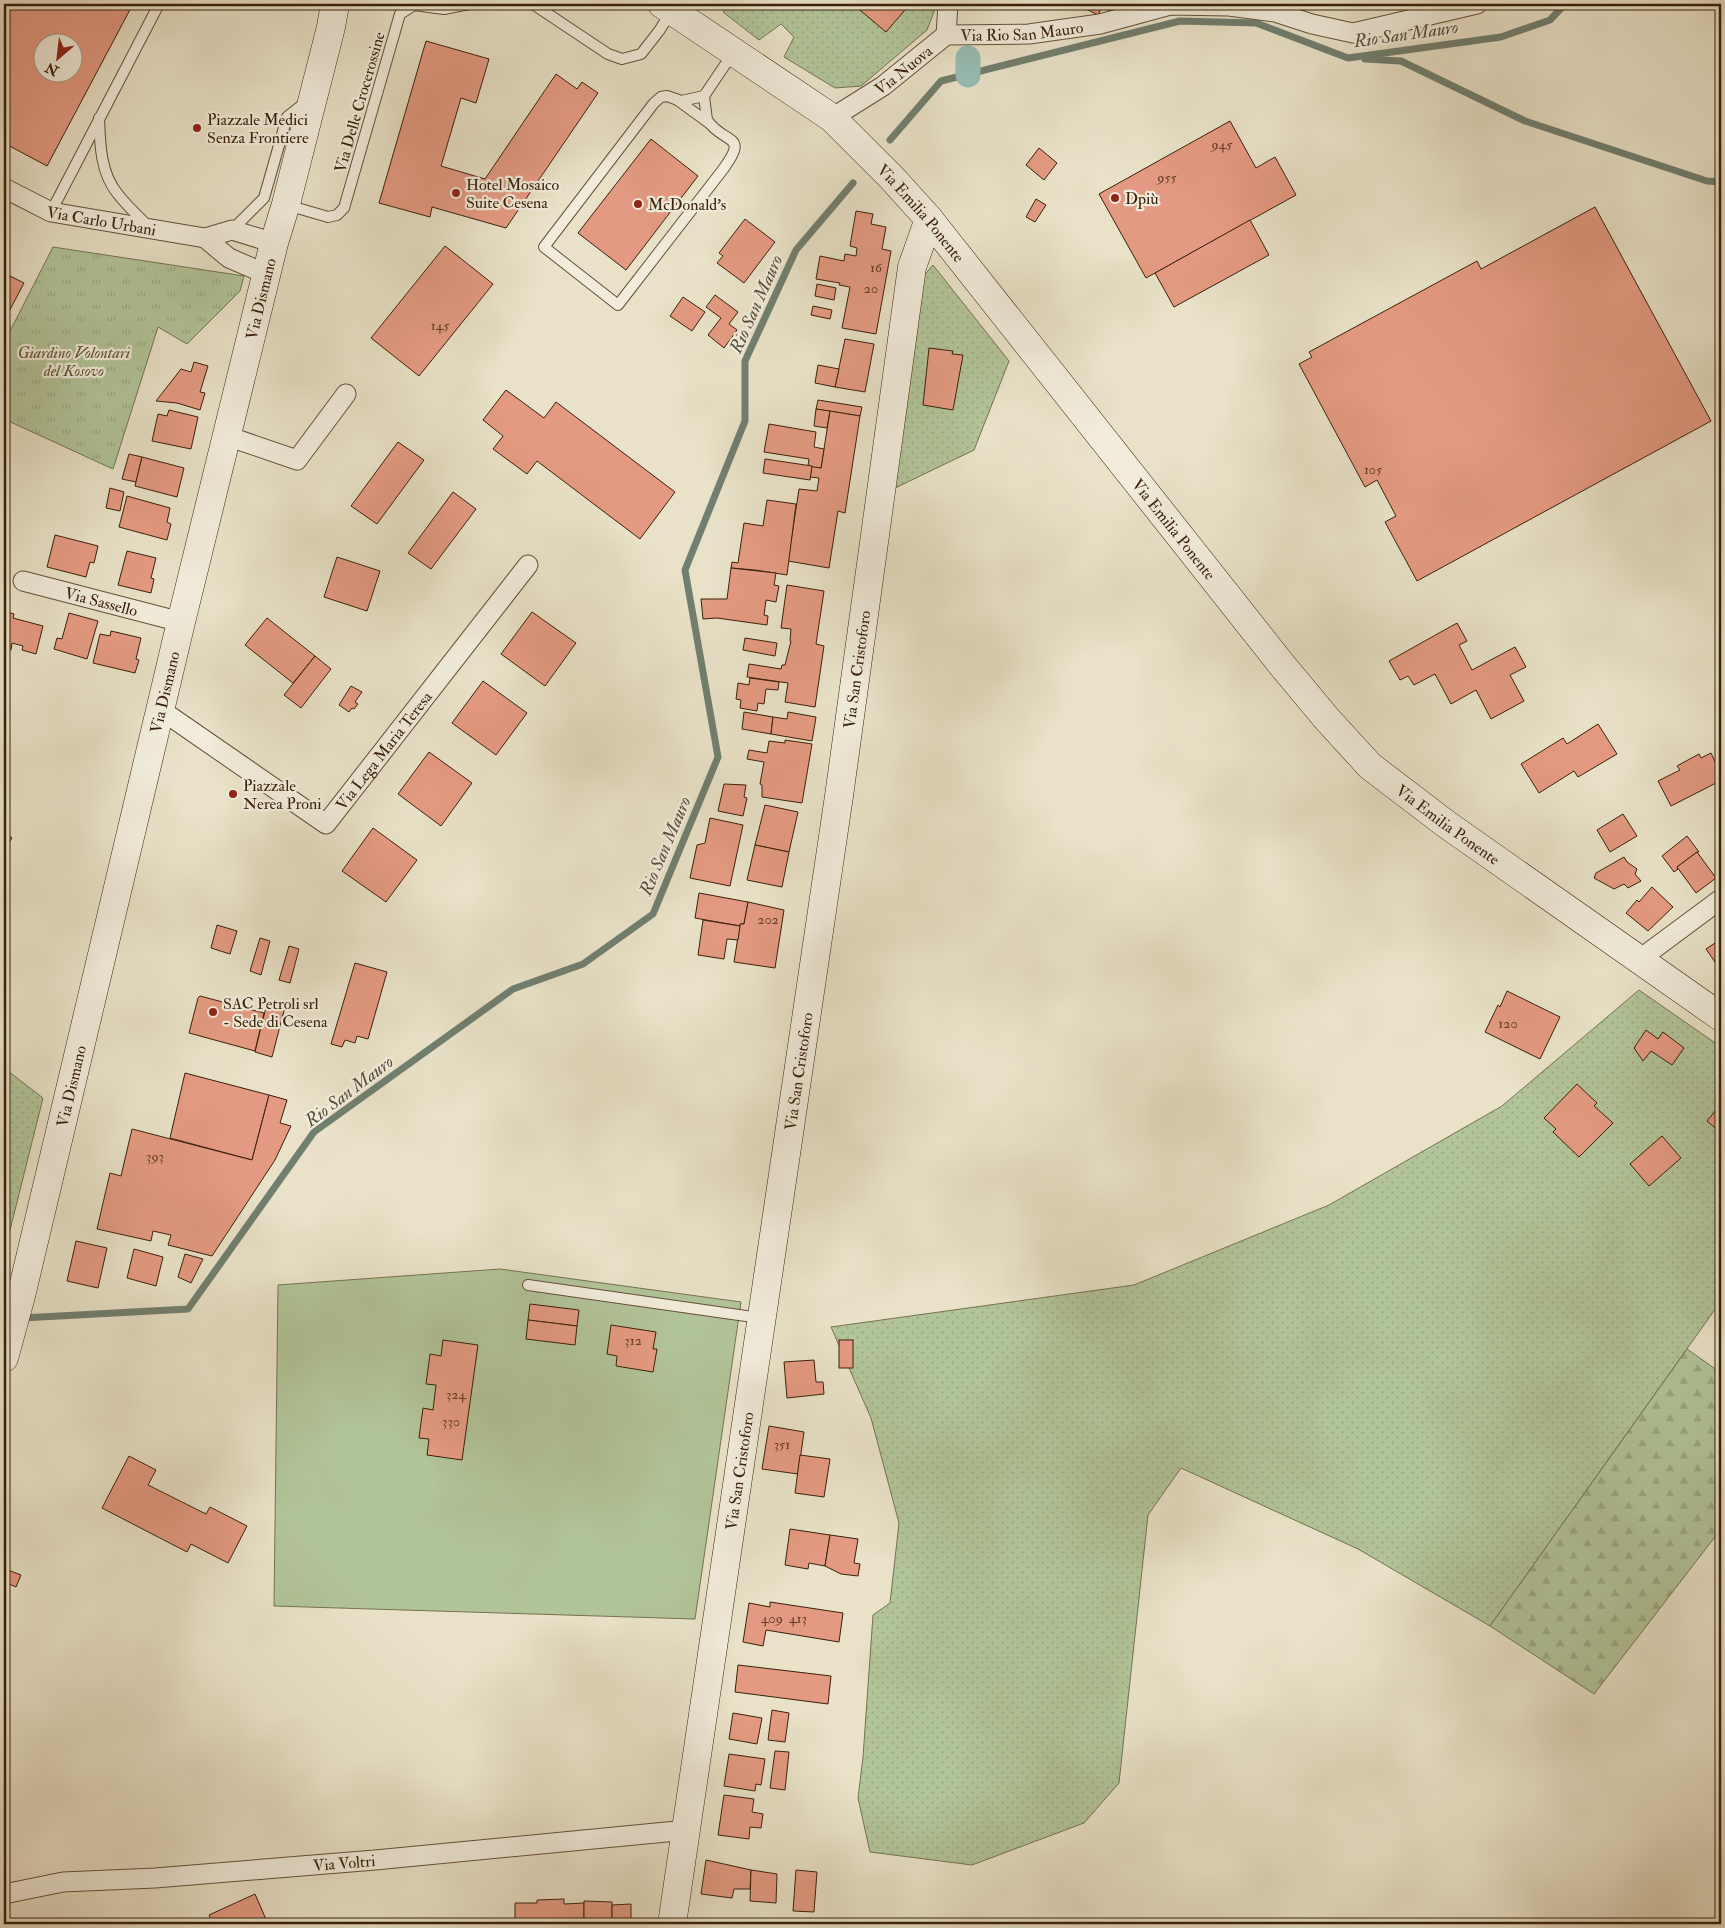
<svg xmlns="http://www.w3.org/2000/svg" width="1725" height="1928" viewBox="0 0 1725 1928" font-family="'IM FELL Double Pica',serif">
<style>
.grass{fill:url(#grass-dots);stroke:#767251}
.forest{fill:url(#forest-firs);stroke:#767251}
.park{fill:url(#park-tufts);stroke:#767251}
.garden{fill:#b2c499;stroke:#767251}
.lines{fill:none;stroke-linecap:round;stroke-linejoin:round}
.stream{stroke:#717f70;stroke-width:7}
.canal{stroke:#97beb5;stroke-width:25}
.building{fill:#e49a82;stroke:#392009;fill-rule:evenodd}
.lane-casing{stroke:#655039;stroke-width:12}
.street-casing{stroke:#655039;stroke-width:21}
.secondary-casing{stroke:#392009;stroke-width:29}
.lane{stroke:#f1ecdb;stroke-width:10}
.street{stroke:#f1ecdb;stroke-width:19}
.secondary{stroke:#f1ecdb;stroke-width:28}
.poi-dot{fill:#8f2418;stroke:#f1ecdb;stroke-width:2}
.labels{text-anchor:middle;stroke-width:4.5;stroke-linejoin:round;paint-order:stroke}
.number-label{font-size:14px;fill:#643e27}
.street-label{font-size:16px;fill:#392009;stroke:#f1ecdb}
.poi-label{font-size:16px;fill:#392009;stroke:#f1ecdb;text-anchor:start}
.park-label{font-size:16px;font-style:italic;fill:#5d5134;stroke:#f1ecdb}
.water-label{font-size:18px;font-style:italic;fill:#554f3d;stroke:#f1ecdb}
</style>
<defs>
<pattern id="grass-dots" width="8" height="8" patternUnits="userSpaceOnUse" patternTransform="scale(1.25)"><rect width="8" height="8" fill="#b2c499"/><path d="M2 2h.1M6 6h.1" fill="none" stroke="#9aa882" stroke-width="1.8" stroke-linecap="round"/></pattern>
<pattern id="forest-firs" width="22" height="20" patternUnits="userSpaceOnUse" patternTransform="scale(1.25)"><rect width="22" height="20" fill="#b2c499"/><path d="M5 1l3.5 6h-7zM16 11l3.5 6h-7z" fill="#9aa882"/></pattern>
<pattern id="park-tufts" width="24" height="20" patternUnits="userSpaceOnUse" patternTransform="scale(1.25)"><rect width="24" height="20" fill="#b2c499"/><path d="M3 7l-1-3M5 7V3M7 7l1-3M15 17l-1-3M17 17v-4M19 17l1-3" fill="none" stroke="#9aa882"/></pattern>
</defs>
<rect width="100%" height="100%" fill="#e9e2c8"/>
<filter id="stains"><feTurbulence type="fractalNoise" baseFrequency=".004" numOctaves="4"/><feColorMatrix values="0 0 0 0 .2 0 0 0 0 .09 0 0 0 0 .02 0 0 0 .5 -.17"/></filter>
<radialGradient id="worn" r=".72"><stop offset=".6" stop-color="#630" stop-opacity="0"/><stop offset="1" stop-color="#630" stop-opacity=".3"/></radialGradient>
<g class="grass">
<polygon points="731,4 937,4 927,30 861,86 835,88 784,57 794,37 781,24 759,40 723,12"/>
<polygon points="933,265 1009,361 974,450 891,490 921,279"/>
<polygon points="1639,990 1721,1047 1721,1301 1490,1626 1358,1549 1181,1468 1148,1515 1119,1783 1084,1823 972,1865 870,1852 858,1798 863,1757 873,1615 890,1603 899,1523 871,1418 831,1327 1134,1285 1329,1205 1502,1106"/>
<polygon points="4,1068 43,1098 4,1254"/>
</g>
<polygon class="forest" points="1687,1349 1721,1373 1721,1529 1594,1694 1490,1626"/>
<polygon class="park" points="53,247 244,276 240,291 187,344 158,327 113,469 4,419 4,343"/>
<polygon class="garden" points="500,1269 741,1302 695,1619 274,1606 278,1285"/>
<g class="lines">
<g class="stream">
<polyline points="1365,59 1401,61 1525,121 1707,181 1721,182"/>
<polyline points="890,140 941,81 1180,21 1256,23 1348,58 1501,37 1550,20 1565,4"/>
<polyline points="22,1318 188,1309 314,1132 513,989 583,964 653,914 718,757 685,570 745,421 745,361 796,250 853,183"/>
</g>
<polyline class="canal" points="968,58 968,75"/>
</g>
<g class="building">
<path d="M 4,4 L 133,4 L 47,166 L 4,143 ZM 42,42 L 72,42 L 72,72 L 42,72 Z"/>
<polygon points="855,4 910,4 886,32 854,5"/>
<polygon points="1076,4 1119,4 1114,13 1102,7 1098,15"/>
<polygon points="426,41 489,59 476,103 461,98 441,166 485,179 556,74 577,89 582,82 598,93 506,228 432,207 430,217 379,203"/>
<polygon points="1230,121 1256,168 1275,157 1296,195 1146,278 1099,194"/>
<polygon points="651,139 698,176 626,270 578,233"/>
<polygon points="1039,148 1057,163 1044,180 1026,165"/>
<polygon points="1036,199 1046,205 1035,222 1026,217"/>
<polygon points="1595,207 1711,421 1417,581 1385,522 1396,516 1377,480 1365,487 1299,364 1312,357 1309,352 1477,261 1481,269"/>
<polygon points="856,211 873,214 871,224 886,227 882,249 891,251 876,334 842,328 850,287 839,285 840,283 816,279 820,256 844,261 845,254 856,256 857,248 850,246"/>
<polygon points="745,219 775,242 744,283 717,263 723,256 719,253"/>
<polygon points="1250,220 1269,255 1174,307 1155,273"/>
<polygon points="445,246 493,284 419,376 371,338"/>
<polygon points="4,273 24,283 4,321"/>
<polygon points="817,284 836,288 834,300 815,296"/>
<polygon points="715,295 738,312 729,324 737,330 724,348 708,335 721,318 706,307"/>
<polygon points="683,297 705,312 692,331 670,316"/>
<polygon points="813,306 832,310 830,319 811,315"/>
<polygon points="845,339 874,344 865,392 835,387"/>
<polygon points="929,348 953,351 952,354 963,355 953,410 923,405"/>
<polygon points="194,362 208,366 200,392 205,393 200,410 177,403 156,401 181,369 191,372"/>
<polygon points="818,365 839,369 835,387 815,383"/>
<polygon points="506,390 544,418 556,402 675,492 640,539 537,461 527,474 493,449 503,436 483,420"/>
<polygon points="818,400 862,407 860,416 816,409"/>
<polygon points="816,409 830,411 827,428 814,426"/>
<polygon points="169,410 198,417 191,449 152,441 158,414 167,416"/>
<polygon points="830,411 860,416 845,513 838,511 829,568 788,561 799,489 817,491 819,478 810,477 812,466 821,468"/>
<polygon points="769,424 816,432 814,447 824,449 821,468 808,466 809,459 764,452"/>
<polygon points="398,442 424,460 377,524 351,506"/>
<polygon points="129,454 142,457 136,482 122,479"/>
<polygon points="142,457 184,468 177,497 135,486"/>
<polygon points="765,459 812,466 810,480 763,473"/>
<polygon points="110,488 124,492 120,511 106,508"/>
<polygon points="453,492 476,509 431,569 408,553"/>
<polygon points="127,496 170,508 167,522 171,524 167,540 119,527"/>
<polygon points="767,500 796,504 787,575 755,570 731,568 732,562 738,563 744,523 763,526"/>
<polygon points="55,535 98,546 94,563 90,562 86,577 47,567"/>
<polygon points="127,551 156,558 151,578 154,579 151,593 118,585"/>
<polygon points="337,557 380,571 367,611 324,597"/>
<polygon points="731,568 776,573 774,585 779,586 776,602 766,600 764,615 768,616 767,625 717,618 703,619 701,599 727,599"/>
<polygon points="787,585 824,591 816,644 824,646 815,707 785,702 788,683 747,677 749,664 781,669 782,665 785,665 791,641 790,641 791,629 781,628"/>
<polygon points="4,611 14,614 13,618 43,626 36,654 22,650 23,646 12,643 11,650 4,648"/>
<polygon points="532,612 576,643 545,686 501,654"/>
<polygon points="69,613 98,621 87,659 54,649 57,638 62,639"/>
<polygon points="267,618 315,656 293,683 245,645"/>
<polygon points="1457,623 1467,641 1459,645 1472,670 1515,647 1526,667 1510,675 1524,701 1491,719 1476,690 1451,704 1435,674 1414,685 1408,676 1400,680 1389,661"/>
<polygon points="111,631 141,638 136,659 139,660 135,673 93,663 100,634 110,636"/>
<polygon points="745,638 777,643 775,656 743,650"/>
<polygon points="315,656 331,669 301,708 284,695"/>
<polygon points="750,678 779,682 778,690 766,689 764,704 758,703 757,711 740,708 741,700 736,699 738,683 749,685"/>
<polygon points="483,681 527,713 496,755 452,723"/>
<polygon points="351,686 362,692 355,702 358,704 354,709 352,708 349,712 339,705"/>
<polygon points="744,712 773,717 771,734 742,729"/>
<polygon points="788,712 816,717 812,741 771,734 773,717 787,719"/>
<polygon points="1598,724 1617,754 1578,777 1574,771 1539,793 1521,764 1563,738 1567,744"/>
<polygon points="785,740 812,744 802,803 762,797 762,785 760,784 764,762 747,759 749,750 767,753 769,741 785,743"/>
<polygon points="429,752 472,783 441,826 398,794"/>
<polygon points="1711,753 1719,770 1716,772 1720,781 1671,806 1658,781 1680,770 1677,766 1699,754 1701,758"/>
<polygon points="724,784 746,785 744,797 747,798 743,816 718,811"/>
<polygon points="765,805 798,812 789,852 755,845"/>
<polygon points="1623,814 1637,836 1610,852 1597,830"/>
<polygon points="710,818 743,825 730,886 690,878 697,845 705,843"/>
<polygon points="373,828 417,860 386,902 342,871"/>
<polygon points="4,832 12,838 4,850"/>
<polygon points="1687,836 1699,852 1697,852 1677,867 1678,869 1674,872 1662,856"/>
<polygon points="755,845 789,852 782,887 747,880"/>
<polygon points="1697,852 1716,878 1696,893 1677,867"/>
<polygon points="1624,857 1627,862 1637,869 1635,874 1641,881 1628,888 1624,884 1614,889 1594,878 1596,873"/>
<polygon points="1652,887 1673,907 1648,931 1626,913 1637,900 1639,902"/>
<polygon points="699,893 748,902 744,924 740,924 740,926 695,918"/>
<polygon points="748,902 784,910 775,968 734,962 740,924 744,924"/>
<polygon points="703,920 740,926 738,940 727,939 724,959 698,955"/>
<polygon points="217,925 237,931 230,954 211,948"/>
<polygon points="260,938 270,941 261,975 250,971"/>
<polygon points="1721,939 1721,962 1717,965 1706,949"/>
<polygon points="289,946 299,949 290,983 279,980"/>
<polygon points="355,963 387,972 368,1039 357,1036 355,1043 345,1040 342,1047 331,1044"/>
<polygon points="1507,991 1560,1017 1540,1059 1485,1032 1498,1005 1500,1007"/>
<polygon points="200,996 264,1013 255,1051 189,1033 198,998"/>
<polygon points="267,1003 285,1007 272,1057 255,1052"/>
<polygon points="1646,1030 1658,1039 1663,1032 1684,1048 1672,1065 1651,1051 1643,1061 1634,1048"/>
<polygon points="185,1073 269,1095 252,1160 170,1138"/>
<polygon points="1577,1084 1597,1103 1594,1106 1613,1123 1579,1157 1553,1132 1556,1129 1544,1118"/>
<polygon points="269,1095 287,1100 280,1123 291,1126 275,1160 212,1256 168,1245 171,1235 153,1231 151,1241 97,1229 110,1173 121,1176 132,1129 252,1160"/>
<polygon points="1721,1104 1721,1133 1707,1121"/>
<polygon points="1662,1136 1681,1158 1649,1186 1630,1164"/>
<polygon points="76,1241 107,1248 98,1288 67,1281"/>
<polygon points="134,1249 163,1257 156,1286 127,1278"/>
<polygon points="185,1254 203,1259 191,1283 178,1277"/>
<polygon points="530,1304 579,1310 577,1326 528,1320"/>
<polygon points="528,1320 577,1326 575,1345 526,1339"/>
<polygon points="611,1325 656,1332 653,1349 657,1349 653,1372 616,1366 617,1356 607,1354"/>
<polygon points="443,1340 478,1345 462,1460 427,1455 429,1439 419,1438 423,1408 433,1410 436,1385 426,1384 430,1354 441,1356"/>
<rect x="839" y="1340" width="14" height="28"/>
<polygon points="814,1360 816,1382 823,1382 824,1394 787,1398 784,1362"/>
<polygon points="769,1426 804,1432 798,1474 762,1469"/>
<polygon points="800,1455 830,1459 824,1497 795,1493"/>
<polygon points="129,1456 156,1470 148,1485 206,1514 210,1507 247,1526 228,1563 191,1544 187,1552 102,1508"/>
<polygon points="790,1529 830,1535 825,1566 809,1563 808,1569 785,1565"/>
<polygon points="830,1535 858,1539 854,1563 860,1564 858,1576 841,1574 825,1566"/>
<polygon points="8,1570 21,1575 16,1587 4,1582"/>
<polygon points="770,1602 843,1613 839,1642 766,1630 763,1646 743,1642 749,1603 770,1607"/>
<polygon points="738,1665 831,1676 828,1704 735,1692"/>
<polygon points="772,1710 789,1713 785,1742 768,1740"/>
<polygon points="733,1713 762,1718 757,1744 729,1739"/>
<polygon points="775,1751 789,1752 785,1790 770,1788"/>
<polygon points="729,1754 765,1759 761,1785 756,1784 755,1791 724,1786"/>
<polygon points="724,1795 754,1799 752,1812 763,1814 761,1828 750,1827 749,1839 718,1835"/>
<polygon points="706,1860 751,1870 750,1889 734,1889 732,1898 701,1894"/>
<polygon points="751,1870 777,1874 776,1903 750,1901"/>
<polygon points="796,1870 817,1872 814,1912 793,1911"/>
<polygon points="255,1894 268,1924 213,1924 209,1915"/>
<polygon points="564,1899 564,1904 584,1903 584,1924 515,1924 515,1903 537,1903 537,1900"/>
<polygon points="584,1901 612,1902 612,1924 584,1924"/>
<polygon points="631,1904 631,1924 612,1924 612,1905"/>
</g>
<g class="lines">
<g class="lane-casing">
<g id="lane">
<polyline points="533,4 608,54 622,59 641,54 659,31 671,12"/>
<path d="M 667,96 L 681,101 L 704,96 L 707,120 C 725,146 751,132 721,172 L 618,305 L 544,247 L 654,103 L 661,97 Z"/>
<polyline points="704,96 733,53"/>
<polyline points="676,99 709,123"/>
<path d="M 99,118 C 100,142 100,172 117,193 C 126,205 138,216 149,227"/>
<polyline points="287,205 328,217 337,215 344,208 400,14 414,5 444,9 469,4"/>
<polyline points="51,212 159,4"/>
<polyline points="232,230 264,198 287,117 306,102"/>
<polyline points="528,1285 760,1318"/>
</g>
</g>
<g class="street-casing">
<g id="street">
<path id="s1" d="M 946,35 L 1029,34 L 1100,24 L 1170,5 L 1229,6 L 1275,12 L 1312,24 L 1353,33 L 1477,4"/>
<path id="s2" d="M 832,118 L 883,86 L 946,35 L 948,4"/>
<path id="s3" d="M 4,188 L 51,212 L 205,238 L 232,230 L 274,243"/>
<polyline points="205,238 229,258 266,274"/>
<polyline points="227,436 297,460 346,394"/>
<path id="s4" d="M 23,581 L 181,622"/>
<path id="s5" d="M 161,710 L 326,824 L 528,565"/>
<polyline points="1640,959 1721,899"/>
<path id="s6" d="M 4,1894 L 63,1882 L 155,1878 L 375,1860 L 687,1830"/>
</g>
</g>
<g class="secondary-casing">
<g id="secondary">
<path id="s7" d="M 662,4 L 832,118 L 892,178 L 929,219 L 1282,665 L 1327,719 L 1370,766 L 1446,824 L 1721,1017"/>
<path id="s8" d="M 4,1358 L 21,1296 L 181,622 L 274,243 L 286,204 L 331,27 L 335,4"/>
<path id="s9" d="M 672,1924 L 839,796 L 912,267 L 929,219"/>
</g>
</g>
<use href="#lane" class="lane"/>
<use href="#street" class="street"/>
<use href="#secondary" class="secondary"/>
</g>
<g class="poi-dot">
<circle cx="197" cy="128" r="5"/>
<circle cx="456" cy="193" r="5"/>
<circle cx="1115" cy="198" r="5"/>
<circle cx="638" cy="204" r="5"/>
<circle cx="233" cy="794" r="5"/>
<circle cx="213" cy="1012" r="5"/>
</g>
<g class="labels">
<g class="number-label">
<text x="1222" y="149">945</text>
<text x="1167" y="182">955</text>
<text x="876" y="272">16</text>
<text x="871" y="293">20</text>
<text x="440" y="330">145</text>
<text x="1373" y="474">105</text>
<text x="768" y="924">202</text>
<text x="1508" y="1028">120</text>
<text x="155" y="1161">393</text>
<text x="633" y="1345">312</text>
<text x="456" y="1399">324</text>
<text x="451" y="1426">330</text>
<text x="782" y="1449">351</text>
<text x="772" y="1623">409</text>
<text x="798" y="1623">413</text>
</g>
<g class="street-label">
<text dy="6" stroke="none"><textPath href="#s1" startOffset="76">Via Rio San Mauro</textPath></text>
<text dy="6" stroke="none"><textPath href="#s2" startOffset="86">Via Nuova</textPath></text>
<text transform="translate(359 102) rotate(-74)" y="6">Via Delle Crocerossine</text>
<text dy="6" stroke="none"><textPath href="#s7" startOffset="335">Via Emilia Ponente</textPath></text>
<text dy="6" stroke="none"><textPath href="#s3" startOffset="104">Via Carlo Urbani</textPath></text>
<text dy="6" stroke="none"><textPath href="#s8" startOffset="1090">Via Dismano</textPath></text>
<text dy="6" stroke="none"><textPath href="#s7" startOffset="740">Via Emilia Ponente</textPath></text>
<text dy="6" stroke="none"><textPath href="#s4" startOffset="81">Via Sassello</textPath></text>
<text dy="6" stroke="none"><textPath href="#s9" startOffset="1268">Via San Cristoforo</textPath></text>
<text dy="6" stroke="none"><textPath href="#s8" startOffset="685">Via Dismano</textPath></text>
<text dy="6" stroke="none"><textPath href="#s5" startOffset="294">Via Lega Maria Teresa</textPath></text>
<text dy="6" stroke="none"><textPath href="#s7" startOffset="1145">Via Emilia Ponente</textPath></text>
<text dy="6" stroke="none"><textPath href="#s9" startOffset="862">Via San Cristoforo</textPath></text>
<text dy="6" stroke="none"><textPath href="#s8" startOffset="280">Via Dismano</textPath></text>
<text dy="6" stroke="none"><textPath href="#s9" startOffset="458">Via San Cristoforo</textPath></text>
<text dy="6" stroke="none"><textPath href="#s6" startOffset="342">Via Voltri</textPath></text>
</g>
<g class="poi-label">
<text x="207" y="125">Piazzale Medici<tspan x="207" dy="18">Senza Frontiere</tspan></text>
<text x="466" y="190">Hotel Mosaico<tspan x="466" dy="18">Suite Cesena</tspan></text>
<text x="1125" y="204">Dpiù</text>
<text x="648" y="210">McDonald's</text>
<text x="243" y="791">Piazzale<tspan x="243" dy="18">Nerea Proni</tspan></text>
<text x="223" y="1009">SAC Petroli srl<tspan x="223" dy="18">- Sede di Cesena</tspan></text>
</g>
<g class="park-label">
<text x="74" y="358">Giardino Volontari<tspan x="74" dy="18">del Kosovo</tspan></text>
</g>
<g class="water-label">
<text transform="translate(1406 34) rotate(-8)" y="6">Rio San Mauro</text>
<text transform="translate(756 304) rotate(-66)" y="6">Rio San Mauro</text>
<text transform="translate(665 846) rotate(-67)" y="6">Rio San Mauro</text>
<text transform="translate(349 1091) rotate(-37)" y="6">Rio San Mauro</text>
</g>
</g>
<rect width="1725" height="1928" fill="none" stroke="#e9e2c8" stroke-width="20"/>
<rect x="5" y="5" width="1715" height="1918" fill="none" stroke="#392009" stroke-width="2.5"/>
<rect x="10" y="10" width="1705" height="1908" fill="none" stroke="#392009"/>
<g transform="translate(58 58) rotate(208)"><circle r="24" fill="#f1ecdb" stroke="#a79a87"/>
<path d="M0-4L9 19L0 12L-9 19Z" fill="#8f2418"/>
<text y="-8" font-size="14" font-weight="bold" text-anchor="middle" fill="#392009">N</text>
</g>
<rect width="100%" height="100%" filter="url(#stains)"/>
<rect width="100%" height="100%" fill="url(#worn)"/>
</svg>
